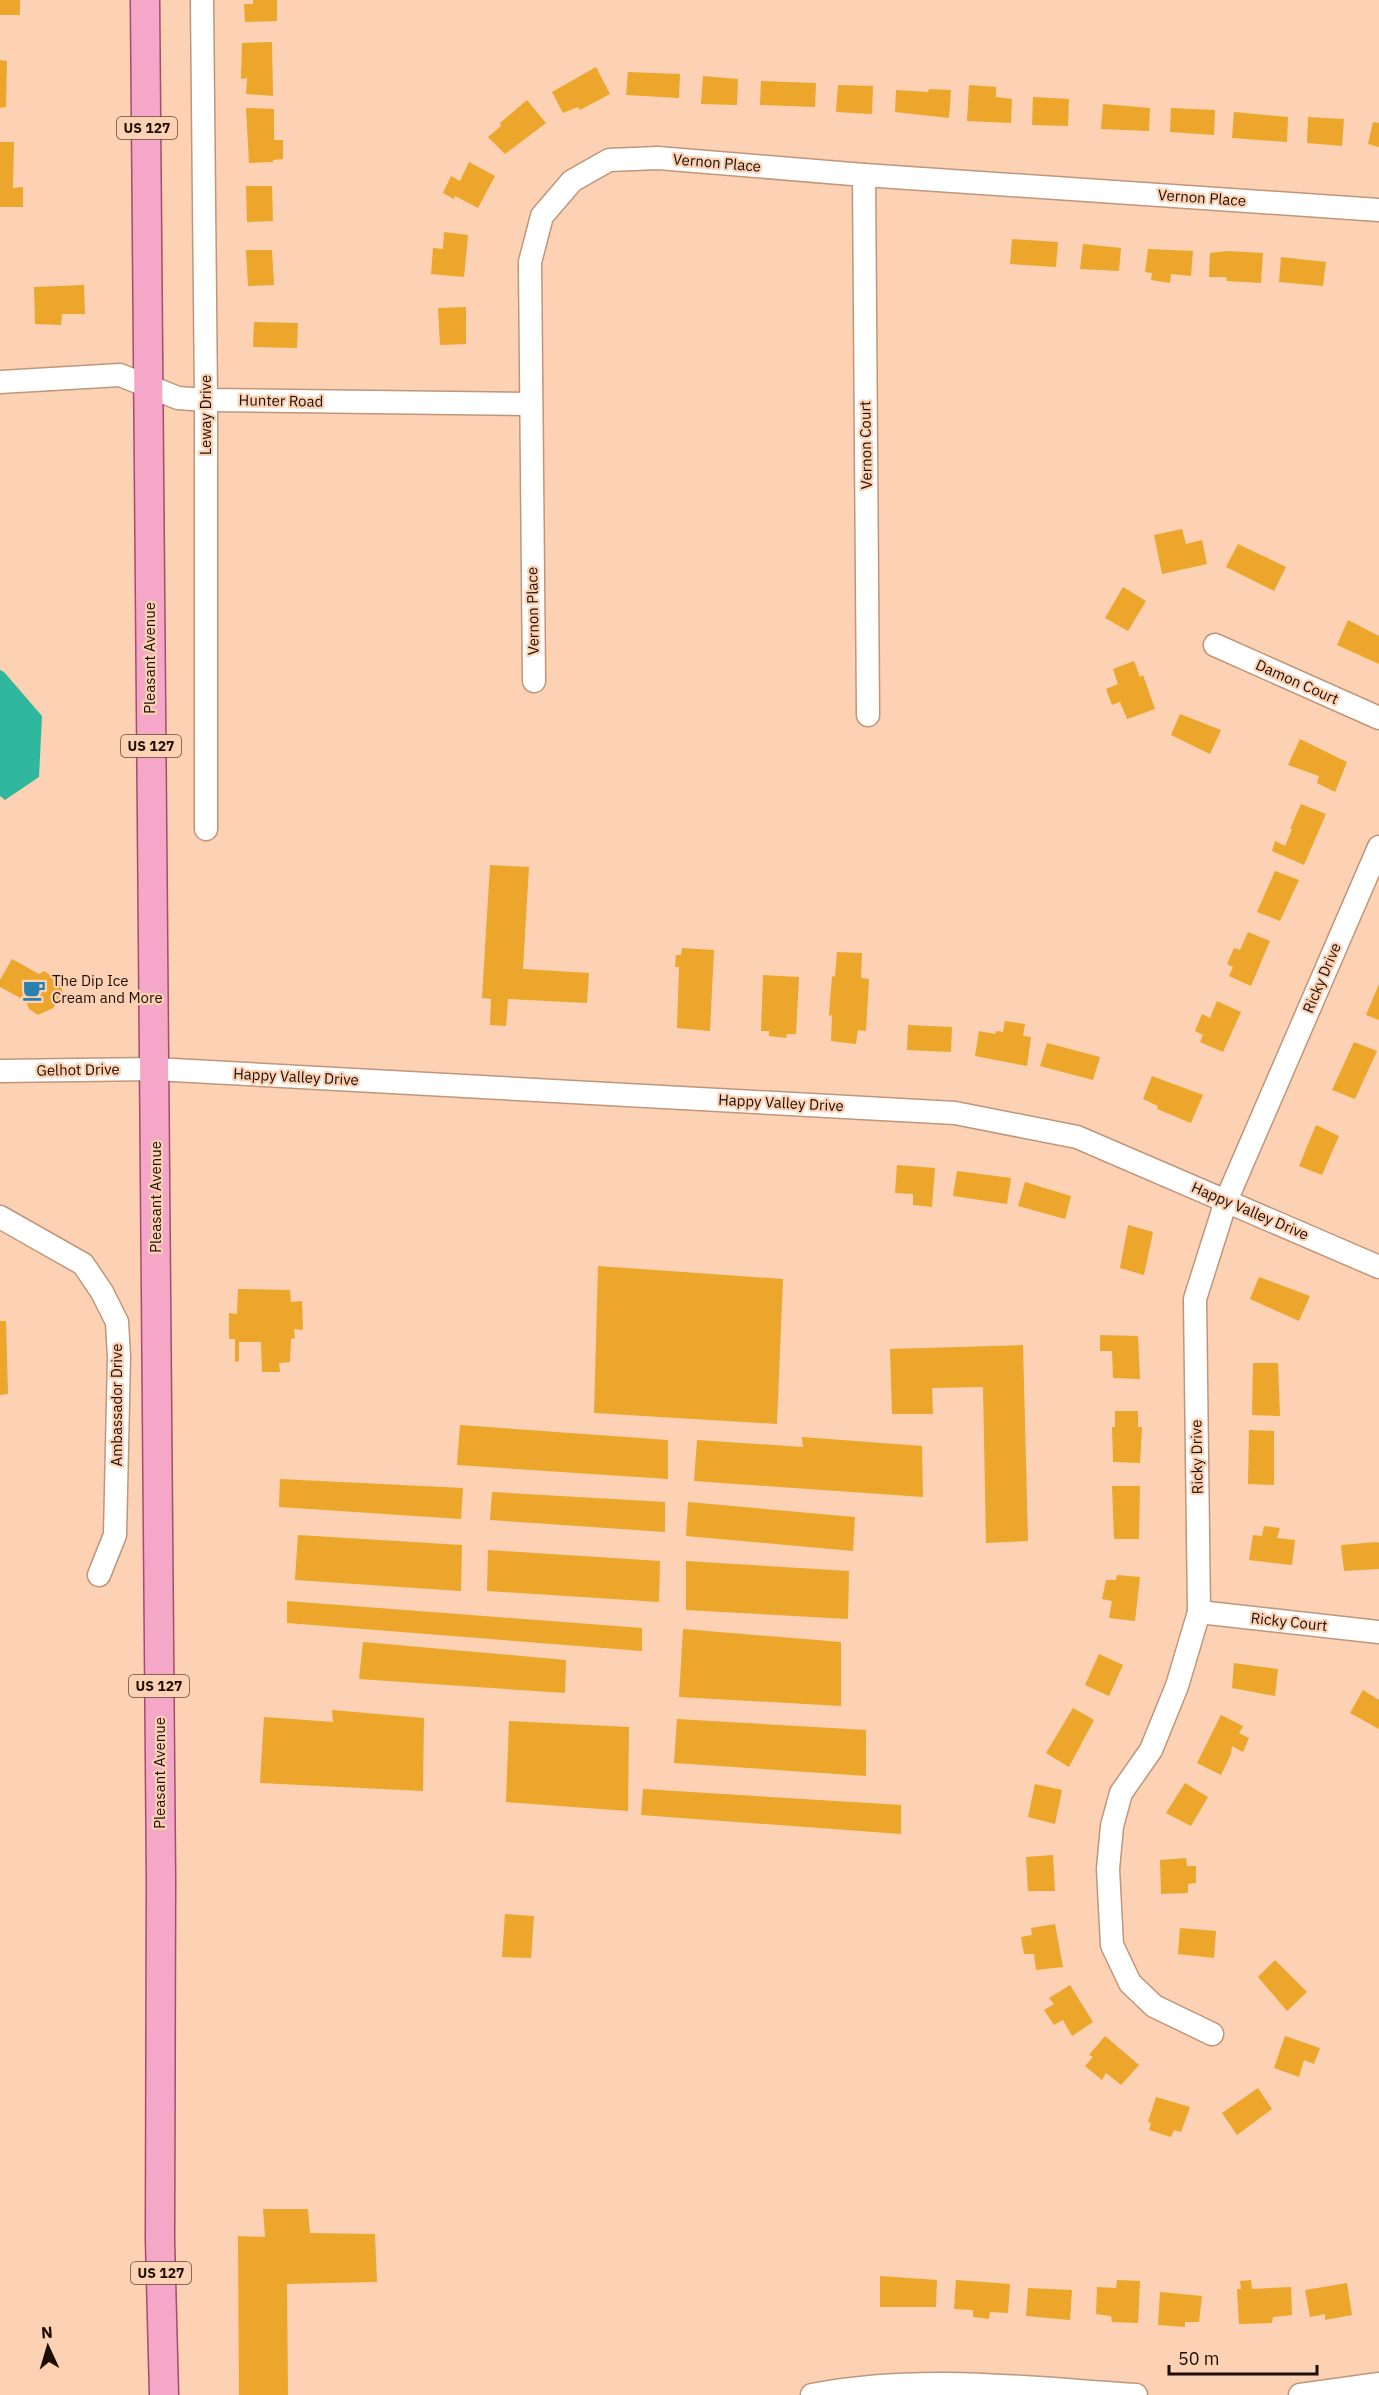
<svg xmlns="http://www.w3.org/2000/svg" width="1379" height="2395" viewBox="0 0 1379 2395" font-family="'IBM Plex Sans',sans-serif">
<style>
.water{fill:#2fb89d}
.building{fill:#eba62b}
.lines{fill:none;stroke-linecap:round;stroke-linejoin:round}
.minor-casing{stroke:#bf967a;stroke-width:25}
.major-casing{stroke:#a64c6c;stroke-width:31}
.minor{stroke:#fff;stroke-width:22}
.major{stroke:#f5a7c8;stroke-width:28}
.labels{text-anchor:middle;stroke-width:4.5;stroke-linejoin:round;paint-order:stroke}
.shield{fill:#fdd1b3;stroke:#604839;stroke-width:1.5}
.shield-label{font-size:14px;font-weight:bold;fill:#1d0e05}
.street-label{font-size:15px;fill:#1d0e05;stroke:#fdd1b3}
.poi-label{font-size:15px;fill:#1d0e05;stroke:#fdd1b3;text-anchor:start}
</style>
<rect width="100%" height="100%" fill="#fdd1b3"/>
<polygon class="water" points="0,670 4,672 42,716 39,777 5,800 0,796"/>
<g class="building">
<rect x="0" y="0" width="20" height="15"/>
<polygon points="253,0 277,0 277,21 245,22 244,4 253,4"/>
<polygon points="272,42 273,96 246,94 247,78 241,79 242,43"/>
<polygon points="0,60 7,61 6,107 0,108"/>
<polygon points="596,67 610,94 580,110 578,107 563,113 552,92"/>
<polygon points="628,72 680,74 679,98 626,95"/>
<polygon points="703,76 738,79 737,105 701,104"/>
<polygon points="761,81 816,83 815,107 760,105"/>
<polygon points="838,85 873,86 872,114 836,112"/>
<polygon points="969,85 996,87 996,97 1012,99 1011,123 967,121"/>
<polygon points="929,89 951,90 949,118 895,112 896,90 928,92"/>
<polygon points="1033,97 1069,99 1068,126 1032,125"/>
<polygon points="527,100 546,123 505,154 488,137 501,126 500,123"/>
<polygon points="1103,104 1150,108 1149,131 1101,129"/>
<polygon points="246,108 274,109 274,140 283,140 283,159 273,160 273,162 249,163"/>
<polygon points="1171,108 1215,110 1214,135 1170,132"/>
<polygon points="1234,112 1288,117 1287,142 1232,138"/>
<polygon points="1308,117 1344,119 1342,146 1307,143"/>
<polygon points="1373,122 1379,123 1379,147 1368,144"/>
<polygon points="0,142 14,142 13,188 23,187 23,207 0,207"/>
<polygon points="469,162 495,176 478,208 455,196 454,199 443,193 451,176 460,181"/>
<polygon points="246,186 272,186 273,221 247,222"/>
<polygon points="444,232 468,235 464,277 431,274 433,248 443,249"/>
<polygon points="1012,239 1058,242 1056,267 1010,264"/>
<polygon points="1083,244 1121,248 1119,271 1080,269"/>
<polygon points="1148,249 1193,251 1191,276 1171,274 1170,283 1151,280 1152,273 1145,272"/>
<polygon points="246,250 272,250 274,285 248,286"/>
<polygon points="1227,251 1263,253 1261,283 1227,281 1226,277 1209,277 1210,253"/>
<polygon points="1281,257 1326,262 1323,286 1279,282"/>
<polygon points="84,285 85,314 62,314 61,325 35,324 34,287"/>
<polygon points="466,307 466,344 440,345 438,308"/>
<polygon points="254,322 298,323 297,348 253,347"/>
<polygon points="1182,529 1186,544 1202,540 1207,564 1162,574 1154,535"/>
<polygon points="1238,544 1286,567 1274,591 1226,567"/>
<polygon points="1123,587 1146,601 1128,631 1105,618"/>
<polygon points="1348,620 1379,636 1379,664 1337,645"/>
<polygon points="1134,661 1140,677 1143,675 1155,709 1127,719 1120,702 1112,705 1106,689 1118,684 1113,669"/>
<polygon points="1180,714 1221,730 1210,754 1171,735"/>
<polygon points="1300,739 1347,762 1335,792 1317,783 1319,776 1288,765"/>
<polygon points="1301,804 1326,814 1304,865 1272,851 1275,841 1285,846 1292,829 1290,829"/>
<polygon points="490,865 529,867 523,969 589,973 587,1003 508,999 506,1026 490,1025 491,999 482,998"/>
<polygon points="1275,871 1299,880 1280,921 1257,912"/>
<polygon points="1248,932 1270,941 1251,986 1229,976 1233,967 1227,964 1234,948 1240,950"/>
<polygon points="682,948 714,950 710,1031 677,1028 679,967 675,967 676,955 681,955"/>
<polygon points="837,952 862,953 861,978 869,979 866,1031 858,1030 856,1044 831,1041 832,1015 829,1016 832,976 835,977"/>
<polygon points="12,959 39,974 44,971 60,982 63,993 53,1008 38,1015 29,1009 26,1001 0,987 0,980"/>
<polygon points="763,975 799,977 796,1034 787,1034 786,1038 769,1036 769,1031 761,1031"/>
<polygon points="1379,984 1379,1020 1366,1015"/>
<polygon points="1217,1001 1241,1012 1223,1052 1200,1042 1203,1035 1195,1031 1202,1014 1210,1018"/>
<polygon points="1005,1021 1025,1024 1023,1036 1031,1037 1027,1066 975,1056 979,1031 995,1034 996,1031 1003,1032"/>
<polygon points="908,1025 952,1027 951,1052 907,1050"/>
<polygon points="1354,1042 1377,1051 1355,1099 1332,1090"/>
<polygon points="1047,1043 1100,1057 1093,1080 1040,1066"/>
<polygon points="1152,1076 1203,1095 1191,1123 1157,1109 1158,1106 1143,1099"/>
<polygon points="1316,1125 1339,1136 1322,1175 1299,1166"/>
<polygon points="897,1165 935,1168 932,1207 913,1205 913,1194 895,1193"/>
<polygon points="957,1171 1011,1178 1007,1204 953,1196"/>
<polygon points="1025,1182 1071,1196 1065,1219 1018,1206"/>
<polygon points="1128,1225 1153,1232 1144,1275 1120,1268"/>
<polygon points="598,1266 783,1279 777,1424 594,1413"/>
<polygon points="1259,1277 1310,1296 1299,1321 1250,1299"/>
<polygon points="238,1289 290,1290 291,1302 302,1301 303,1330 294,1329 295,1338 291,1339 290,1362 279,1363 280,1372 262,1372 261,1342 239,1342 239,1361 235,1362 235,1339 229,1339 229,1313 237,1314"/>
<polygon points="0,1321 6,1321 8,1394 0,1395"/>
<polygon points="1100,1335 1138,1336 1140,1379 1113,1378 1112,1351 1100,1351"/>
<polygon points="1023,1345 1028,1541 986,1543 983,1387 932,1388 933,1414 892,1414 890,1349"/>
<polygon points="1253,1363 1278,1363 1280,1416 1252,1415"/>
<polygon points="1115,1411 1138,1411 1138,1427 1142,1427 1140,1463 1113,1462 1112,1427 1115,1427"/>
<polygon points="460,1425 668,1440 668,1479 457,1465"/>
<polygon points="1249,1430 1274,1431 1274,1485 1248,1484"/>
<polygon points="802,1437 922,1446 923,1497 694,1481 697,1440 803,1447"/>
<polygon points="280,1479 463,1488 461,1519 279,1507"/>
<polygon points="1112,1486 1140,1486 1139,1539 1114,1539"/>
<polygon points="492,1492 665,1502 665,1532 490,1520"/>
<polygon points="688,1502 855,1517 853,1551 686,1536"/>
<polygon points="1264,1526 1280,1528 1277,1538 1295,1540 1292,1565 1249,1560 1253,1535 1262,1536"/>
<polygon points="298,1535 462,1545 461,1591 295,1580"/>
<polygon points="1377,1542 1379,1543 1379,1569 1344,1571 1341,1545"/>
<polygon points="488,1550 660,1561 659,1602 487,1591"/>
<polygon points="686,1561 849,1571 848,1619 686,1610"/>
<polygon points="1117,1575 1140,1577 1135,1621 1109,1618 1112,1601 1102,1599 1106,1580 1116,1580"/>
<polygon points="287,1601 642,1628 642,1651 287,1623"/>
<polygon points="683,1629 841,1642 841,1706 679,1697"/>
<polygon points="363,1642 566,1660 565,1693 359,1679"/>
<polygon points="1099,1654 1123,1665 1109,1696 1085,1685"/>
<polygon points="1234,1663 1278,1669 1275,1696 1232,1688"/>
<polygon points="1363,1690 1379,1700 1379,1729 1350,1713"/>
<polygon points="1073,1708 1094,1720 1069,1767 1046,1753"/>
<polygon points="332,1710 424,1718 423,1791 260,1783 264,1717 333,1722"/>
<polygon points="1221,1715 1243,1726 1239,1733 1249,1738 1243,1752 1232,1746 1231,1754 1221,1775 1197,1763"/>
<polygon points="677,1719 866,1730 866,1776 674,1763"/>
<polygon points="509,1721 629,1727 628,1811 506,1802"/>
<polygon points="1185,1783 1208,1797 1191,1826 1166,1813"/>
<polygon points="1035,1784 1062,1790 1055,1824 1028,1817"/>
<polygon points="643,1789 901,1805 901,1834 641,1815"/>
<polygon points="1053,1855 1055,1891 1028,1891 1026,1857"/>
<polygon points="1186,1858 1187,1866 1196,1866 1196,1883 1188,1884 1188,1893 1161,1894 1160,1860"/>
<polygon points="505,1914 534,1916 531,1958 502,1957"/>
<polygon points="1055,1924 1063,1967 1036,1970 1034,1954 1024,1954 1021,1937 1032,1935 1031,1928"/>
<polygon points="1180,1928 1216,1931 1214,1958 1178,1954"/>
<polygon points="1275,1960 1307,1992 1287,2011 1258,1977"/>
<polygon points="1070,1985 1093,2022 1072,2036 1063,2020 1054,2025 1044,2010 1054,2004 1049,1998"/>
<polygon points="1105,2036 1139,2065 1121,2085 1106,2073 1102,2080 1085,2066 1093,2057 1089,2055"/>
<polygon points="1285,2036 1320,2048 1314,2064 1304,2060 1299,2077 1274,2068"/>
<polygon points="1258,2088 1272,2109 1237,2135 1222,2113"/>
<polygon points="1156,2097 1190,2107 1181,2132 1174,2130 1171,2137 1149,2130 1151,2123 1148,2122"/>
<polygon points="263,2209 308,2209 310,2233 375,2234 377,2282 287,2284 288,2395 239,2395 238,2236 265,2237"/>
<polygon points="880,2276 937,2280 936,2307 880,2307"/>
<polygon points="956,2280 1010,2284 1008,2313 990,2312 989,2319 973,2317 973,2310 954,2309"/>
<polygon points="1117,2280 1140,2281 1138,2323 1112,2322 1111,2316 1096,2314 1097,2287 1116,2288"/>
<polygon points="1251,2280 1252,2289 1291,2287 1292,2315 1273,2317 1272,2323 1239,2324 1237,2289 1241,2289 1240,2281"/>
<polygon points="1347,2283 1352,2315 1325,2320 1325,2314 1310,2317 1305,2290"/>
<polygon points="1028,2288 1072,2290 1070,2320 1026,2316"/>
<polygon points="1160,2292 1202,2296 1199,2322 1185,2322 1185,2327 1158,2325"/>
</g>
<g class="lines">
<g class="minor-casing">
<g id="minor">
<polyline points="202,0 206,400 206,829"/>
<polyline points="864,175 868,715"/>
<polyline points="0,382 120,375 178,398 206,400 530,404"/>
<polyline points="1215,645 1379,718"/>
<polyline points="534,681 530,262 542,216 572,181 609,160 658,158 864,175 1379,210"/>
<polyline points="0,1071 155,1069 955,1113 1077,1137 1379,1267"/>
<polyline points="0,1217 83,1264 102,1292 117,1322 119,1357 115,1535 99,1575"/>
<polyline points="1199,1612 1379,1632"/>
<polyline points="1212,2034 1154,2006 1130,1983 1112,1945 1108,1869 1112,1826 1121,1793 1151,1750 1177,1686 1199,1612 1195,1299 1226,1201 1379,847"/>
<path d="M 812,2395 C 919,2374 1028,2388 1136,2395"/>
<polyline points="1300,2395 1379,2384"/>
</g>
</g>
<g class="major-casing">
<polyline id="major" points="145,0 161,1880 160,2240 164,2395"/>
</g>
<use href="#minor" class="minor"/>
<use href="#major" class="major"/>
</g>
<defs>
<g id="cafe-bare" transform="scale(1.8)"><path d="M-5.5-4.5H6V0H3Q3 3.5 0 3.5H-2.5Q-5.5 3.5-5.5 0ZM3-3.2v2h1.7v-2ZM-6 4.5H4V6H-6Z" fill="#2881af" stroke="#fdd1b3" stroke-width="2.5" paint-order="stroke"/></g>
</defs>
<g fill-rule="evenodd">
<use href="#cafe-bare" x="34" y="990"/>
</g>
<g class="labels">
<g class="shield">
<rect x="117" y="117" width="60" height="22" rx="4.5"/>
<rect x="121" y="735" width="60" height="22" rx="4.5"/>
<rect x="129" y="1675" width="60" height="22" rx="4.5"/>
<rect x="131" y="2262" width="60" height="22" rx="4.5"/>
</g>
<g class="shield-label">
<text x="147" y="133">US 127</text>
<text x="151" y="751">US 127</text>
<text x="159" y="1691">US 127</text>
<text x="161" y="2278">US 127</text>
</g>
<g class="street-label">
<text transform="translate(717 163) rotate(5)" y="5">Vernon Place</text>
<text transform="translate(1202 198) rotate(4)" y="5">Vernon Place</text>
<text transform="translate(281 401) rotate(1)" y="5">Hunter Road</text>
<text transform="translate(206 415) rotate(-90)" y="5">Leway Drive</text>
<text transform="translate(866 445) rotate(-91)" y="5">Vernon Court</text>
<text transform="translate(533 611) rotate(-91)" y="5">Vernon Place</text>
<text transform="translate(150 658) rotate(-90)" y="5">Pleasant Avenue</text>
<text transform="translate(1297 682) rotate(24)" y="5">Damon Court</text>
<text transform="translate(1322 978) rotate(-67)" y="5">Ricky Drive</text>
<text transform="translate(78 1070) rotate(-1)" y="5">Gelhot Drive</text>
<text transform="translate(296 1077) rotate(3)" y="5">Happy Valley Drive</text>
<text transform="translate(781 1103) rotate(3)" y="5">Happy Valley Drive</text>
<text transform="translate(156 1197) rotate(-90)" y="5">Pleasant Avenue</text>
<text transform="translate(1250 1211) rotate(23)" y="5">Happy Valley Drive</text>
<text transform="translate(117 1405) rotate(-90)" y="5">Ambassador Drive</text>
<text transform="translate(1197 1457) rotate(-91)" y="5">Ricky Drive</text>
<text transform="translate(1289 1622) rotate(6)" y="5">Ricky Court</text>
<text transform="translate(160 1773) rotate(-90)" y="5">Pleasant Avenue</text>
</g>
<g class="poi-label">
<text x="52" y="986">The Dip Ice<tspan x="52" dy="17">Cream and More</tspan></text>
</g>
</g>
<g transform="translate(48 2347) rotate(356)" stroke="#fdd1b3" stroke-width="4.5" paint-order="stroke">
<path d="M0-4.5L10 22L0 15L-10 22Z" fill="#1d0e05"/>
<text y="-9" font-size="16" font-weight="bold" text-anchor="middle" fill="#1d0e05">N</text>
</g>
<path d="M1169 2365v9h148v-9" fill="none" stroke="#1d0e05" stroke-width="3"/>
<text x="1178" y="2365" font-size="18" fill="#1d0e05" stroke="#fdd1b3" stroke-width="4.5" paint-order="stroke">50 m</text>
</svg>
